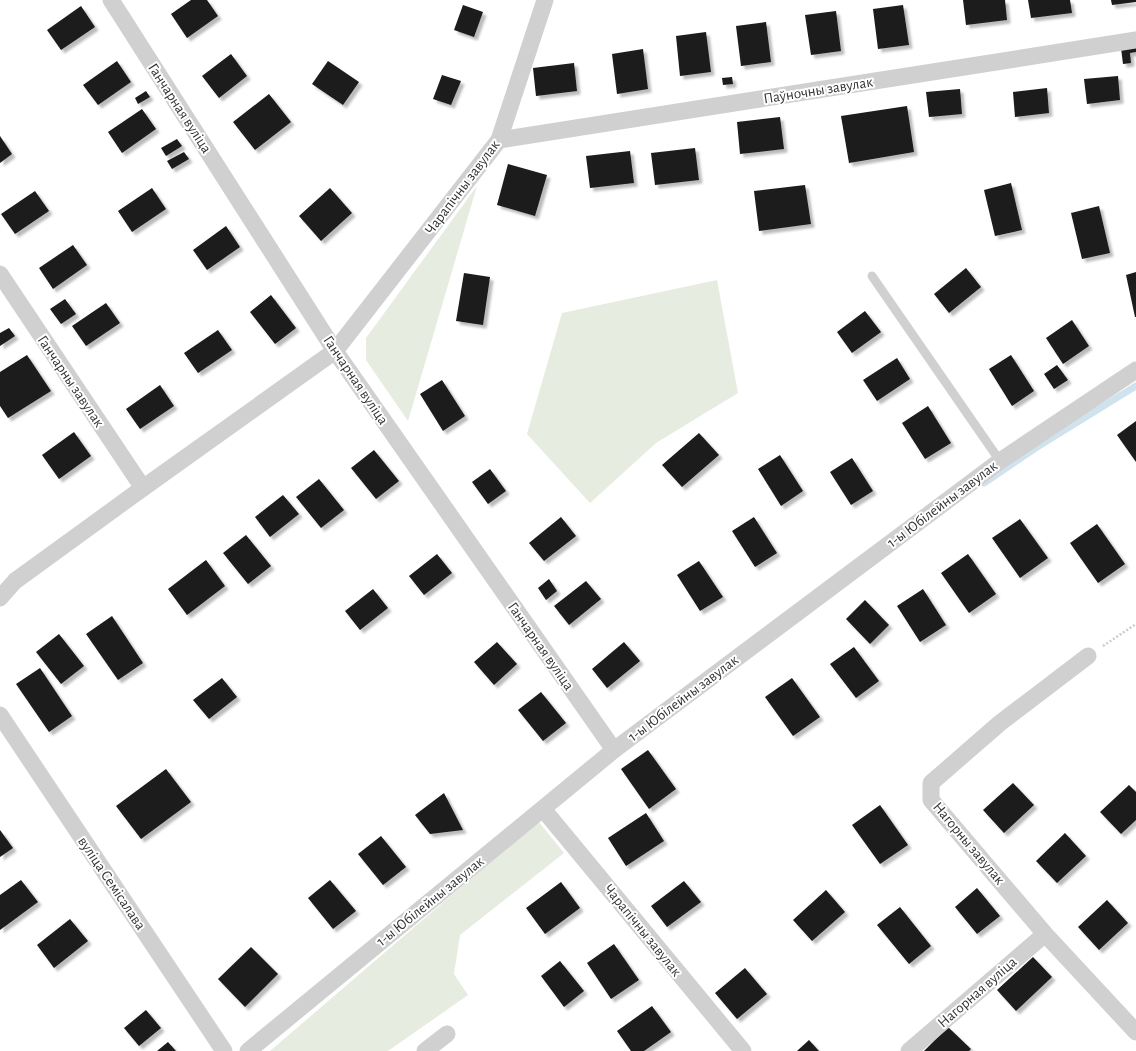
<svg xmlns="http://www.w3.org/2000/svg" width="1136" height="1051" viewBox="0 0 1136 1051" font-family="'Alegreya Sans',sans-serif">
<style>
.green{fill:#e6ecdf}
.lines{fill:none;stroke-linecap:round;stroke-linejoin:round}
.stream{stroke:#cfe2ee;stroke-width:7}
.building{fill:#1a1a1a;filter:url(#shadow)}
.path{stroke:#cdcdcd;stroke-width:2.5;stroke-dasharray:2 2;stroke-linecap:butt}
.service{stroke:#d0d0d0;stroke-width:9}
.minor{stroke:#d0d0d0;stroke-width:17}
.labels{text-anchor:middle;stroke-width:4;stroke-linejoin:round;paint-order:stroke}
.street-label{font-size:15px;fill:#333;stroke:#fff}
</style>
<defs>
<filter id="shadow"><feDropShadow dx="3.5" dy="3.5" stdDeviation="1" flood-color="#0004"/></filter>
</defs>
<rect width="100%" height="100%" fill="#fff"/>
<g class="green">
<polygon points="477,186 408,421 366,360 366,338"/>
<polygon points="717,280 738,393 656,443 590,503 527,434 562,313"/>
<polygon points="538,821 564,853 460,935 454,974 468,995 388,1051 270,1051"/>
</g>
<g class="lines">
<polyline class="stream" points="984,483 1037,447 1136,386"/>
</g>
<g class="building">
<polygon points="191,0 207,0 218,16 187,38 171,14"/>
<polygon points="963,0 1005,0 1007,20 966,25"/>
<polygon points="1028,0 1070,0 1072,13 1031,18"/>
<polygon points="1111,0 1136,0 1136,2 1112,5"/>
<polygon points="463,5 483,12 474,37 454,30"/>
<polygon points="903,5 909,45 878,49 873,9"/>
<polygon points="81,6 95,27 61,50 47,30"/>
<polygon points="836,11 841,51 811,55 805,15"/>
<polygon points="766,22 771,62 741,66 736,26"/>
<polygon points="706,32 711,72 680,76 676,36"/>
<polygon points="1136,46 1136,52 1130,53 1131,63 1123,64 1121,48"/>
<polygon points="643,49 648,89 617,94 612,54"/>
<polygon points="231,54 247,76 219,98 202,76"/>
<polygon points="117,61 131,82 98,105 83,85"/>
<polygon points="328,61 359,82 343,105 312,84"/>
<polygon points="574,63 577,91 536,96 533,68"/>
<polygon points="442,75 461,81 451,105 433,99"/>
<polygon points="1118,76 1120,100 1087,104 1084,79"/>
<polygon points="732,77 733,84 723,85 722,78"/>
<polygon points="1047,88 1049,113 1015,117 1013,92"/>
<polygon points="960,89 962,114 929,117 926,92"/>
<polygon points="146,91 150,97 138,104 135,98"/>
<polygon points="269,94 291,122 255,150 233,122"/>
<polygon points="907,106 914,152 849,163 841,116"/>
<polygon points="142,109 156,129 122,153 108,132"/>
<polygon points="780,117 784,149 740,154 737,122"/>
<polygon points="0,136 12,154 0,163"/>
<polygon points="177,139 182,146 166,156 161,148"/>
<polygon points="695,148 699,180 655,185 651,153"/>
<polygon points="630,151 634,183 590,188 586,156"/>
<polygon points="184,152 189,159 172,169 167,161"/>
<polygon points="508,164 547,175 535,216 497,205"/>
<polygon points="1011,183 1022,230 995,236 984,190"/>
<polygon points="805,185 811,224 759,231 754,191"/>
<polygon points="152,188 166,209 132,232 118,211"/>
<polygon points="330,188 352,213 321,241 299,216"/>
<polygon points="35,191 49,211 15,234 1,214"/>
<polygon points="1099,206 1110,253 1082,259 1071,213"/>
<polygon points="226,226 240,247 207,270 193,250"/>
<polygon points="73,245 87,265 53,289 39,268"/>
<polygon points="966,268 981,287 949,313 934,294"/>
<polygon points="1136,272 1136,317 1135,317 1126,275"/>
<polygon points="464,273 490,277 483,325 456,321"/>
<polygon points="271,295 296,328 275,344 250,312"/>
<polygon points="65,299 76,314 61,324 50,309"/>
<polygon points="106,303 120,323 86,346 72,326"/>
<polygon points="865,311 881,332 852,353 837,332"/>
<polygon points="1072,320 1089,346 1063,364 1046,338"/>
<polygon points="9,328 15,336 0,346 0,333"/>
<polygon points="218,330 232,350 198,373 184,353"/>
<polygon points="27,355 51,391 8,418 0,406 0,372"/>
<polygon points="1011,355 1034,391 1012,406 989,369"/>
<polygon points="897,358 910,379 877,401 863,380"/>
<polygon points="1057,365 1068,380 1054,389 1044,374"/>
<polygon points="442,380 465,416 443,431 420,394"/>
<polygon points="160,385 174,406 140,429 126,409"/>
<polygon points="928,406 951,443 925,459 902,423"/>
<polygon points="1136,421 1136,462 1117,435"/>
<polygon points="74,432 91,456 59,479 42,455"/>
<polygon points="699,433 719,455 682,487 662,465"/>
<polygon points="374,450 399,481 376,499 351,468"/>
<polygon points="780,455 803,491 781,506 758,469"/>
<polygon points="852,458 873,491 851,505 830,472"/>
<polygon points="490,469 506,491 488,504 472,482"/>
<polygon points="319,479 344,510 321,528 296,497"/>
<polygon points="283,495 299,514 270,537 255,517"/>
<polygon points="561,517 576,536 544,561 529,543"/>
<polygon points="754,517 777,553 755,567 732,531"/>
<polygon points="1020,519 1048,558 1020,578 992,538"/>
<polygon points="1097,524 1125,564 1098,583 1070,543"/>
<polygon points="246,535 271,566 248,584 223,553"/>
<polygon points="437,554 452,573 424,595 409,576"/>
<polygon points="968,554 996,594 969,613 941,573"/>
<polygon points="206,560 225,586 187,615 168,589"/>
<polygon points="699,561 723,597 700,611 677,575"/>
<polygon points="549,579 557,591 546,600 538,588"/>
<polygon points="586,581 601,599 569,625 554,606"/>
<polygon points="373,589 388,608 360,630 345,611"/>
<polygon points="923,589 946,625 920,642 897,606"/>
<polygon points="865,600 889,625 870,644 846,619"/>
<polygon points="112,616 143,663 118,680 86,634"/>
<polygon points="59,634 84,666 61,684 36,652"/>
<polygon points="497,642 517,664 494,685 474,662"/>
<polygon points="624,642 640,661 607,688 592,669"/>
<polygon points="854,647 879,681 856,698 830,664"/>
<polygon points="40,668 72,716 49,732 16,684"/>
<polygon points="222,678 237,697 209,719 193,700"/>
<polygon points="792,678 820,717 793,736 765,697"/>
<polygon points="541,692 566,723 543,741 518,710"/>
<polygon points="648,750 676,789 649,809 621,769"/>
<polygon points="166,769 191,802 141,839 116,806"/>
<polygon points="1013,783 1034,805 1004,833 983,810"/>
<polygon points="1129,785 1136,792 1136,820 1121,834 1100,812"/>
<polygon points="444,793 463,830 430,834 415,815"/>
<polygon points="880,805 908,845 880,864 852,825"/>
<polygon points="646,813 664,841 626,866 608,838"/>
<polygon points="0,830 13,848 0,857"/>
<polygon points="1065,833 1086,856 1057,883 1036,861"/>
<polygon points="381,836 406,867 383,885 358,854"/>
<polygon points="21,880 38,902 0,930 0,895"/>
<polygon points="330,880 356,911 333,929 308,898"/>
<polygon points="684,881 701,902 667,927 651,906"/>
<polygon points="561,882 580,908 545,934 526,908"/>
<polygon points="977,888 1000,916 977,934 955,907"/>
<polygon points="826,890 845,912 812,941 793,920"/>
<polygon points="1107,900 1128,923 1099,950 1078,927"/>
<polygon points="900,907 931,946 909,964 877,925"/>
<polygon points="70,919 88,941 54,968 37,945"/>
<polygon points="614,944 639,980 611,999 587,963"/>
<polygon points="251,947 278,974 245,1007 218,979"/>
<polygon points="1033,957 1052,977 1016,1011 997,990"/>
<polygon points="560,961 584,991 564,1007 541,976"/>
<polygon points="745,968 767,994 737,1019 715,993"/>
<polygon points="652,1006 671,1032 644,1051 631,1051 617,1031"/>
<polygon points="146,1010 161,1028 139,1046 124,1028"/>
<polygon points="948,1027 971,1049 969,1051 924,1051"/>
<polygon points="809,1040 819,1051 797,1051"/>
<polygon points="168,1042 176,1051 157,1051"/>
</g>
<g class="lines">
<polyline class="path" points="1103,646 1136,624"/>
<polyline class="service" points="872,276 1000,461"/>
<g class="minor">
<polyline points="111,0 335,351 614,750"/>
<polyline points="499,140 1136,40"/>
<polyline points="0,274 143,488"/>
<polyline points="0,598 15,581 143,488 335,351 499,140 545,0"/>
<polyline points="1088,656 1000,723 931,783 931,800 1045,934 1136,1032"/>
<polyline points="0,715 224,1051"/>
<polyline points="543,809 743,1051"/>
<polyline points="248,1051 614,750 1000,461 1136,370"/>
<polyline points="425,1051 447,1034"/>
<polyline points="909,1051 1045,934"/>
</g>
</g>
<g class="labels">
<g class="street-label">
<text transform="translate(818 90) rotate(-9)" y="5">Паўночны завулак</text>
<text transform="translate(180 108) rotate(57)" y="5">Ганчарная вуліца</text>
<text transform="translate(462 187) rotate(-53)" y="5">Чарапічны завулак</text>
<text transform="translate(356 380) rotate(56)" y="5">Ганчарная вуліца</text>
<text transform="translate(71 381) rotate(56)" y="5">Ганчарны завулак</text>
<text transform="translate(942 504) rotate(-37)" y="5">1-ы Юбілейны завулак</text>
<text transform="translate(541 646) rotate(55)" y="5">Ганчарная вуліца</text>
<text transform="translate(683 698) rotate(-37)" y="5">1-ы Юбілейны завулак</text>
<text transform="translate(969 843) rotate(50)" y="5">Нагорны завулак</text>
<text transform="translate(112 883) rotate(56)" y="5">вуліца Семісалава</text>
<text transform="translate(430 901) rotate(-39)" y="5">1-ы Юбілейны завулак</text>
<text transform="translate(643 930) rotate(51)" y="5">Чарапічны завулак</text>
<text transform="translate(977 992) rotate(-41)" y="5">Нагорная вуліца</text>
</g>
</g>
</svg>
